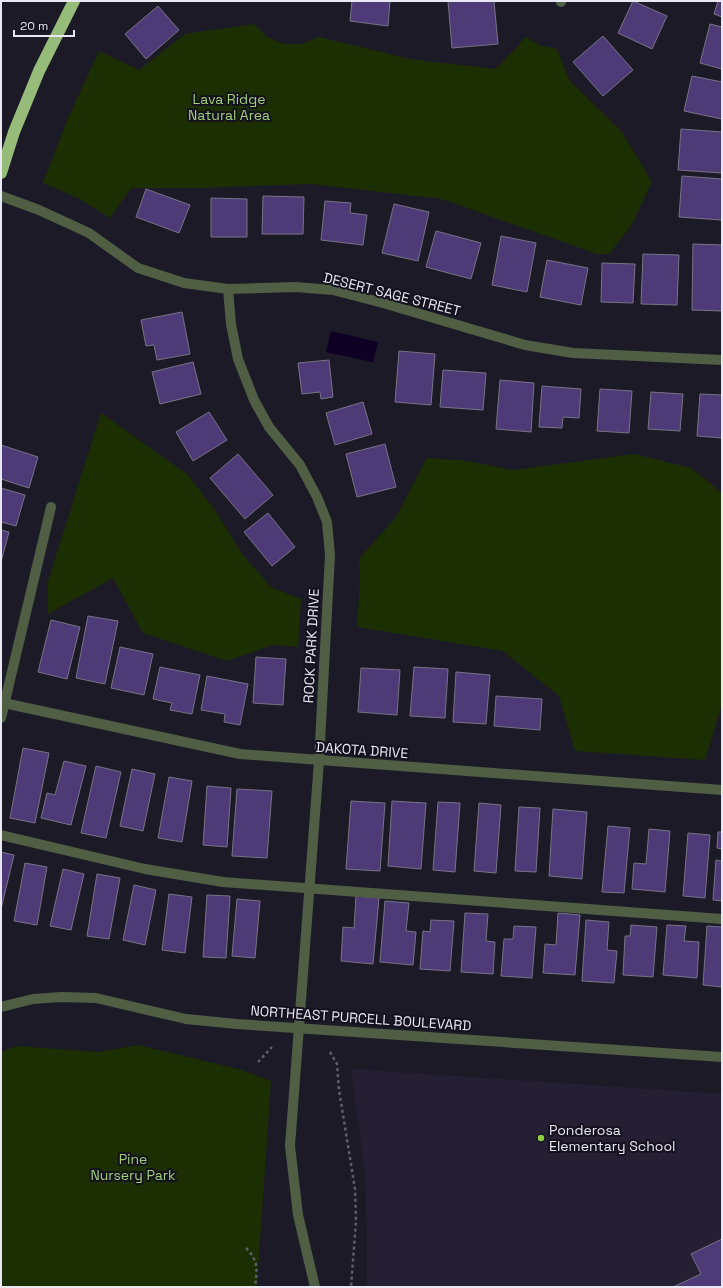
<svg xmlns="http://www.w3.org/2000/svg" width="723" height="1288" viewBox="0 0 723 1288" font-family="'Space Grotesk',sans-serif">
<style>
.built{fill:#241f33}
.green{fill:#1b2f03}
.water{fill:#0e0025}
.building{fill:#4d3b77;stroke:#777385}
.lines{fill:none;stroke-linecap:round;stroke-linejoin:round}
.path{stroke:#615e6b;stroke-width:2.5;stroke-dasharray:3 3;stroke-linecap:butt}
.minor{stroke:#505e44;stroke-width:10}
.highway{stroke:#97bb79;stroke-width:12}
.poi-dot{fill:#8dce44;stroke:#14111e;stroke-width:1.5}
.labels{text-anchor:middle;stroke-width:4;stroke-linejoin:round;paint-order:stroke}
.park-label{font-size:14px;fill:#a0cf76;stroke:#14111e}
.street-label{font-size:14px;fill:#e9e7f1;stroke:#14111e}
.poi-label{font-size:14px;fill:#e9e7f1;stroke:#14111e;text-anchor:start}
</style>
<rect width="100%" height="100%" fill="#1d1a28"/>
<polygon class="built" points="351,1069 722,1094 722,1287 367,1287 366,1181"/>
<g class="green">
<polygon points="254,24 267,37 284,44 302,44 319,37 410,59 496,69 526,37 541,46 557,49 569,80 622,132 652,182 631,226 609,254 597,254 442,199 311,184 200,188 131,188 110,218 78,198 43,183 69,116 99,51 139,70 185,34"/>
<polygon points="101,413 187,474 215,510 242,554 271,587 301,599 298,647 273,645 227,661 143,633 113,578 48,614 48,581"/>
<polygon points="634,454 691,468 722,493 722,704 705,760 575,751 559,696 503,651 357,627 360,580 359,559 396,517 427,458 468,461 513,470"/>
<polygon points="138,1045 238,1069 271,1081 257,1287 1,1287 1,1052 17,1046 98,1052"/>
</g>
<polygon class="water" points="331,331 378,342 373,362 326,352"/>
<g class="building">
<polygon points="352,1 390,1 388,26 350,21"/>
<polygon points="448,1 494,1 498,44 452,48"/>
<polygon points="633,1 667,16 652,49 618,33"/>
<polygon points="718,1 722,1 722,17 714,14"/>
<polygon points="158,6 179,30 146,59 125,34"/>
<polygon points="710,24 722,27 722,69 700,63"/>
<polygon points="603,36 633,70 603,96 573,62"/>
<polygon points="692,76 722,82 722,119 684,111"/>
<polygon points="681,129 722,132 722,173 678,170"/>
<polygon points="682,176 722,179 722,220 679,217"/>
<polygon points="146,189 190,205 179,233 136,217"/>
<polygon points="263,196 304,197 303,234 262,234"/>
<polygon points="211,198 247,199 247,237 211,237"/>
<polygon points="325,201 351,203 350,213 367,215 363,245 321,240"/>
<polygon points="394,204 429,212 418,261 382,253"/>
<polygon points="436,231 481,243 471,279 426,267"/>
<polygon points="501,236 536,243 527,292 492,285"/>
<polygon points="693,244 722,245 722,311 692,310"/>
<polygon points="643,254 679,255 677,305 641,304"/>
<polygon points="547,260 588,268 581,305 540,297"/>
<polygon points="602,263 635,264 633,303 601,302"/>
<polygon points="182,312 190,354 157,360 154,345 146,346 141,320"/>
<polygon points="399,351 435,354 431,405 395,402"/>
<polygon points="329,360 333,397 321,399 320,392 302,394 298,363"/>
<polygon points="193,362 201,394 160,404 152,372"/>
<polygon points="443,370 486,373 483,410 440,407"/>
<polygon points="500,380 534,383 531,432 496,429"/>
<polygon points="542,386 581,389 579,418 563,417 562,428 539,427"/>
<polygon points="600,389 632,391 629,433 597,431"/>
<polygon points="651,392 683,394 680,431 648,429"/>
<polygon points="700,394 722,395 722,438 697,436"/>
<polygon points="363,402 372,434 335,445 326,413"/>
<polygon points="209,412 227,440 193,461 176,432"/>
<polygon points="385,444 396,487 357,497 346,454"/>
<polygon points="1,445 38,457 29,488 1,479"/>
<polygon points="238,454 273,495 245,519 210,478"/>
<polygon points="1,488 25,495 16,526 1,522"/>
<polygon points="268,513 295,547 272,566 244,532"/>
<polygon points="1,530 9,532 1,562"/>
<polygon points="88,616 118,621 105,684 76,678"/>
<polygon points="51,620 80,627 67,679 38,672"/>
<polygon points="120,647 153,654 144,695 111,688"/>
<polygon points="256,657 286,659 283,705 253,703"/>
<polygon points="160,667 200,675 192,714 170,710 172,703 153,699"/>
<polygon points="414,667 448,669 445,718 410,716"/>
<polygon points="361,668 400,670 397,715 358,712"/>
<polygon points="456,672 490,675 486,724 453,722"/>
<polygon points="207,676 248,684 240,725 224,722 225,714 201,710"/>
<polygon points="496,696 542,699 540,730 494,726"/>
<polygon points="23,748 49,753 35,823 10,818"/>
<polygon points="64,761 86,766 71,825 41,818 47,793 55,795"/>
<polygon points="96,766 121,772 106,838 81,833"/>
<polygon points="132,769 155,774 143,831 120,826"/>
<polygon points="169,777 192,781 182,842 158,838"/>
<polygon points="207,786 231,788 227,847 203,845"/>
<polygon points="237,789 272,791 267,858 232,856"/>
<polygon points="351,801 385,803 380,871 346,869"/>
<polygon points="392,801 426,803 421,869 388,866"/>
<polygon points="438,802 460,803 455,872 433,870"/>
<polygon points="479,803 501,805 496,873 474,871"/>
<polygon points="519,807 540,808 536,872 515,871"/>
<polygon points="553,809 587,812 582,879 549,876"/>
<polygon points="608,826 630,828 624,893 602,892"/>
<polygon points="649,829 670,831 665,892 632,889 634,863 646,864"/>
<polygon points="718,832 722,832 722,849 717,848"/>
<polygon points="688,833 710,835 705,898 683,896"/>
<polygon points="1,852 14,855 1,909"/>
<polygon points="716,860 722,861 722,901 713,900"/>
<polygon points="25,863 47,867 37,925 14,921"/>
<polygon points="63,869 84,874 71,930 50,926"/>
<polygon points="97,874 120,878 109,939 87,936"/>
<polygon points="134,885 156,890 145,945 123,940"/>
<polygon points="169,894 192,897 185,953 162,950"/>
<polygon points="207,895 230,896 226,958 203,957"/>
<polygon points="356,896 379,898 373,964 341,961 343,927 354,928"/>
<polygon points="237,899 260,901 255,958 232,956"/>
<polygon points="385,901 409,903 406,931 416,932 413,965 380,962"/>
<polygon points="465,913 488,914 486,941 495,942 493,974 461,972"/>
<polygon points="558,913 580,915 575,975 543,973 545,944 556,945"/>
<polygon points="431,920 454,921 450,971 420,969 423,931 430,932"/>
<polygon points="586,920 609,922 607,950 617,951 614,983 582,981"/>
<polygon points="631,925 657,927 653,977 623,975 625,936 630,936"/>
<polygon points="667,925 686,926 684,941 699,942 697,978 663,975"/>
<polygon points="514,926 536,927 532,978 501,976 504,939 513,939"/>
<polygon points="707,926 722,927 722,987 703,985"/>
<polygon points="722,1239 722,1287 673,1287 701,1274 691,1254"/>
</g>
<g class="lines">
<g class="path">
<polyline points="330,1052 337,1064 339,1090 355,1189 356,1221 351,1287"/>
<polyline points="258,1062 272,1047"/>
<path d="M 246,1248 C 259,1261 257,1270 255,1287"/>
</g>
<g class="minor">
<polyline points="561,2 561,1"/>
<polyline points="1,196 39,210 89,233 138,268 184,283 228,289 295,287 333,290 383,303 525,345 573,353 722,360"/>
<polyline points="228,289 231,324 238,359 254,400 269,427 300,465 317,497 327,522 330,555 319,761 290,1146 298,1215 315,1287"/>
<polyline points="4,703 240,754 722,790"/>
<polyline points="1,718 51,507"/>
<polyline points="1,835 145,869 223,882 722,919"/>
<polyline points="1,1007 33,999 61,997 96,998 186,1019 237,1024 722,1057"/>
</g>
<polyline class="highway" points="1,173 14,132 39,71 74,1"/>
</g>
<circle class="poi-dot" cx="541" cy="1138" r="4"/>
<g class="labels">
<g class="park-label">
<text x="229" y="104">Lava Ridge<tspan x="229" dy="16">Natural Area</tspan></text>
<text x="133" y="1164">Pine<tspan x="133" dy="16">Nursery Park</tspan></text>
</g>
<g class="street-label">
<text transform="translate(392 294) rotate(14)" y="5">DESERT SAGE STREET</text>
<text transform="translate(311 646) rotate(-87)" y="5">ROCK PARK DRIVE</text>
<text transform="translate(362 750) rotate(4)" y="5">DAKOTA DRIVE</text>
<text transform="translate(361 1018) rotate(4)" y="5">NORTHEAST PURCELL BOULEVARD</text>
</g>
<g class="poi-label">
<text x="549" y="1135">Ponderosa<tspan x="549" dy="16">Elementary School</tspan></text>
</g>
</g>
<rect width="723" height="1288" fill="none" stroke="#e9e7f1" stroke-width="4"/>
<path d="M14 30v6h60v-6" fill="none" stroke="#e9e7f1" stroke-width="2"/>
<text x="20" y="30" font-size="12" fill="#e9e7f1" stroke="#14111e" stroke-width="3" paint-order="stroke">20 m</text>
</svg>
